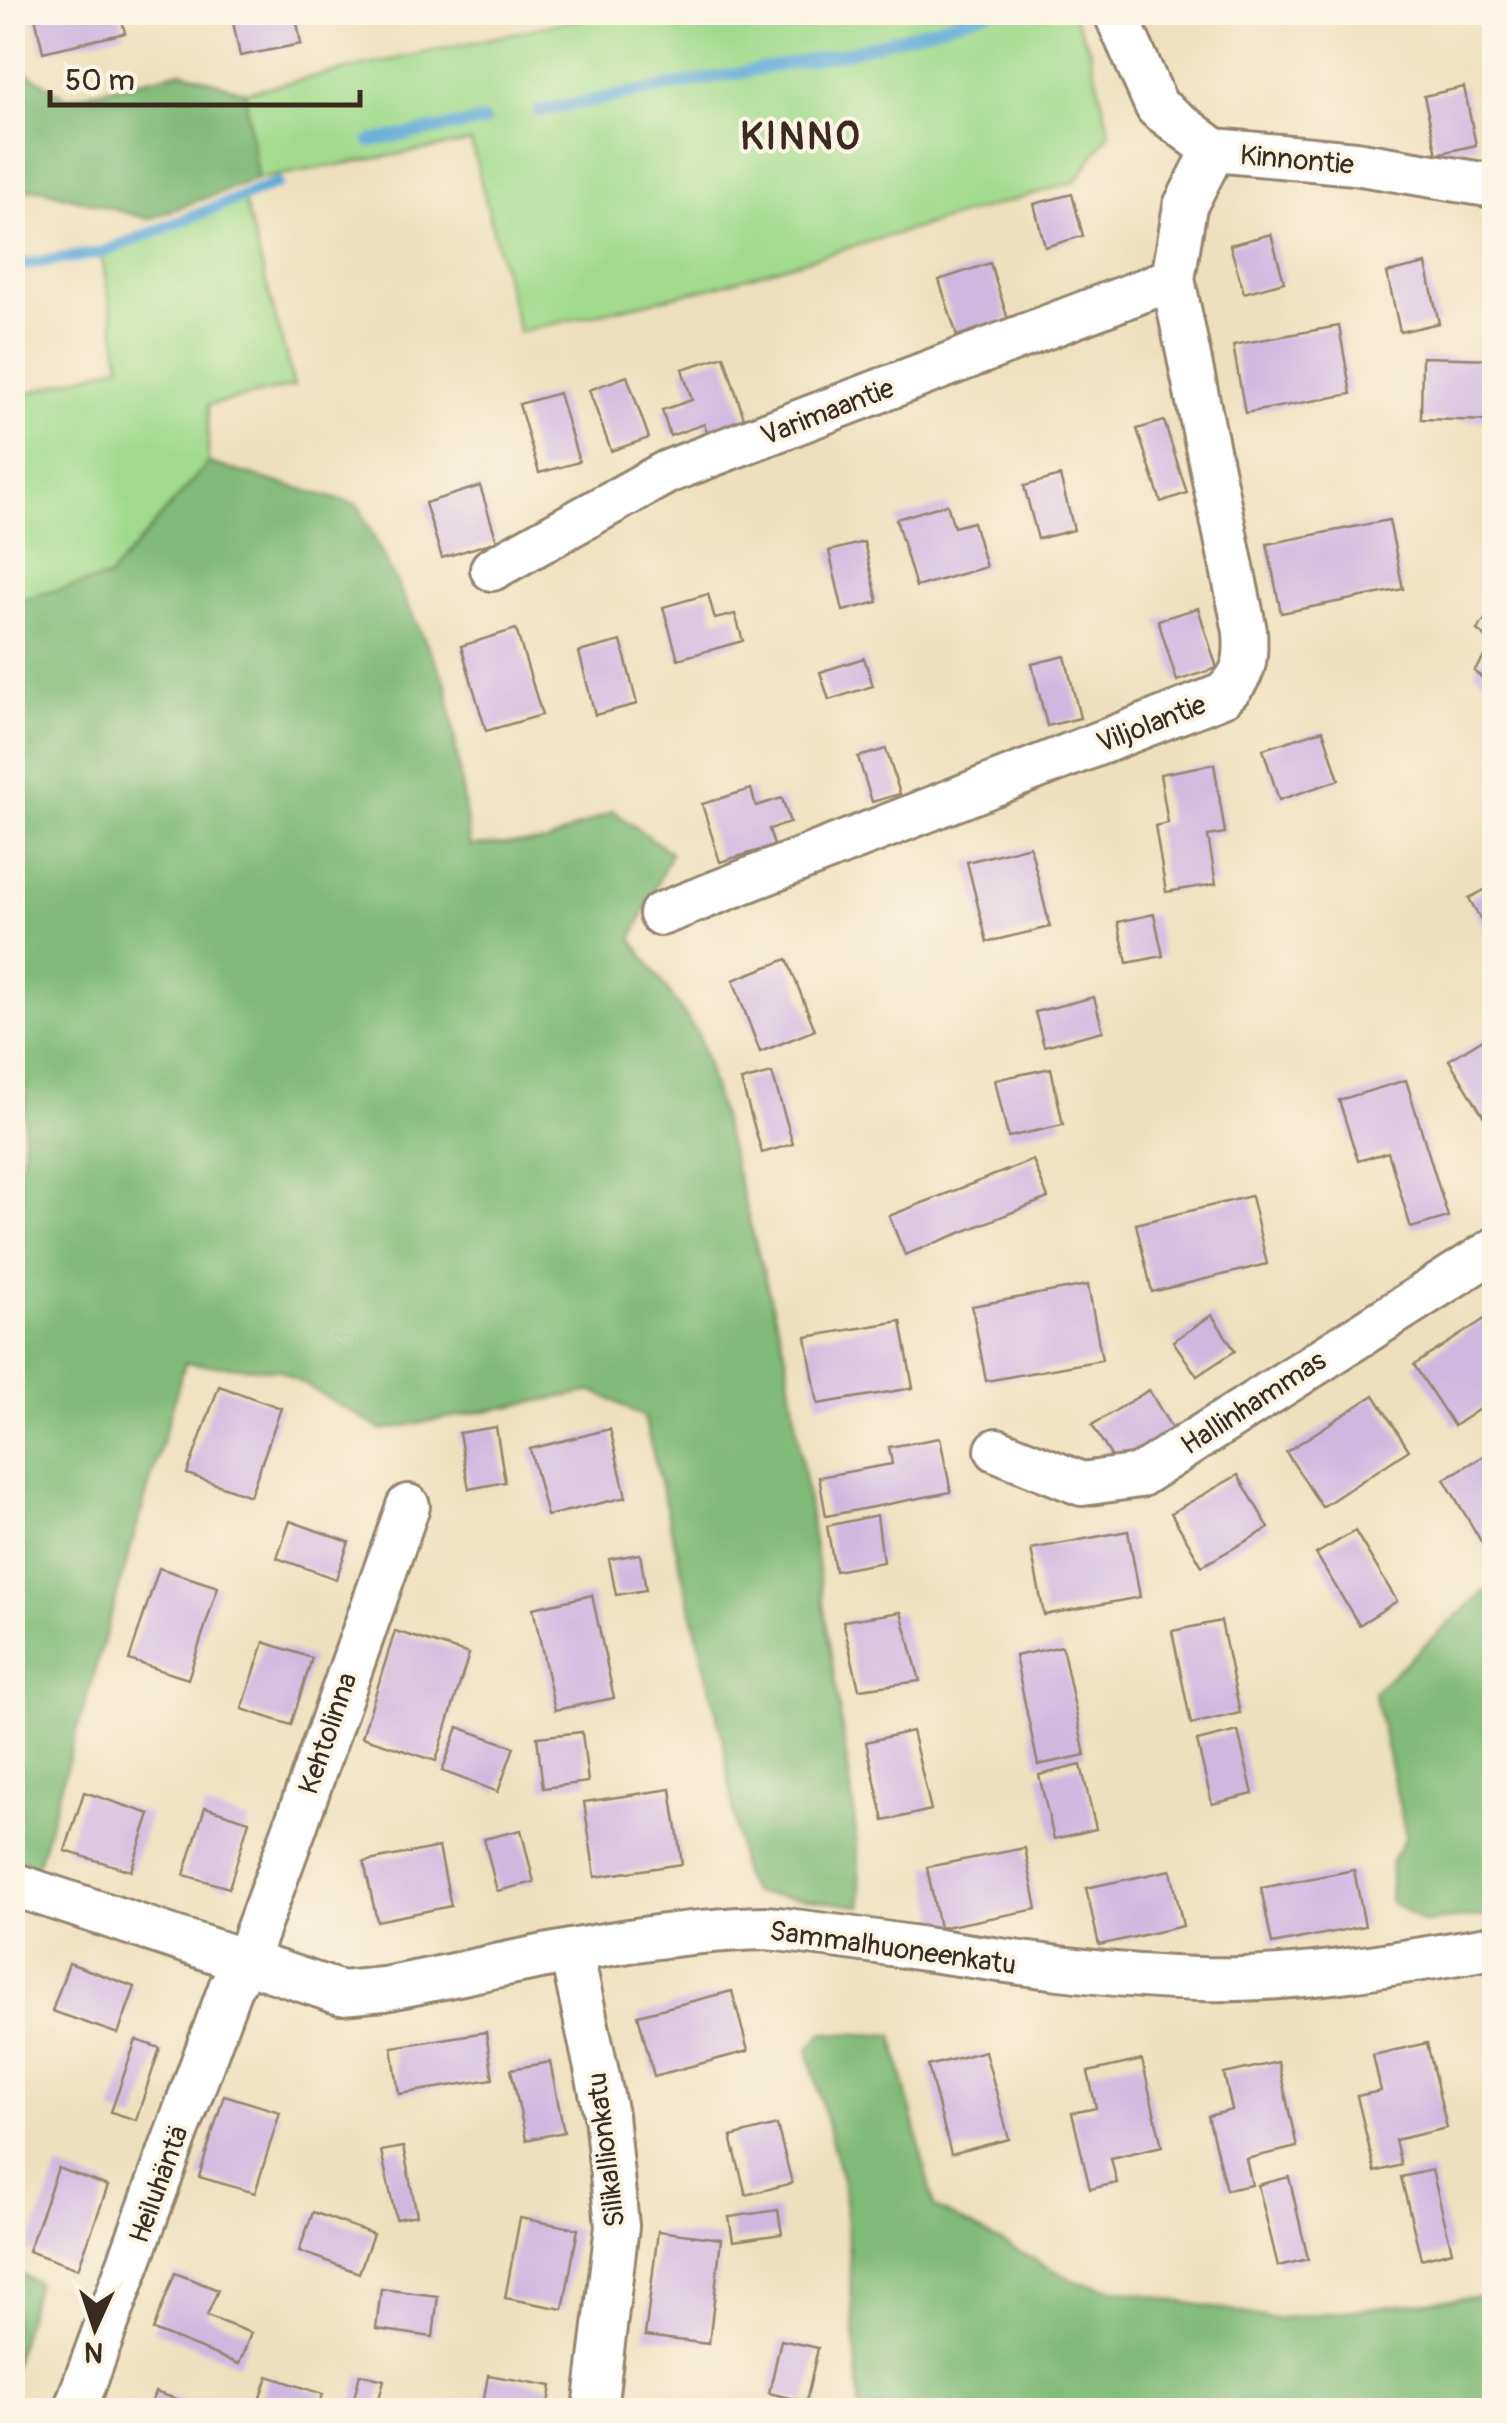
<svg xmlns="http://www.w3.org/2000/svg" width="1507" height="2423" viewBox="0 0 1507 2423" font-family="Pangolin,sans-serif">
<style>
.green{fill:#a1da8c;stroke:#6e8255;stroke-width:2.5}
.forest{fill:#80ba78;stroke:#5e724b;stroke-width:2.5}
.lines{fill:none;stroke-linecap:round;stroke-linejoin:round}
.stream{stroke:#60aad8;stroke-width:12}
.building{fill:#ceb8e0}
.minor-casing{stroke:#94856e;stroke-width:48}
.minor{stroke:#fff;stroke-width:42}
.labels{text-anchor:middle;stroke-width:8;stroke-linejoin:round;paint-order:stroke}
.street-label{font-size:28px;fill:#3b2a1e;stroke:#fcf5e5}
.district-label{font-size:38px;font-weight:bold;letter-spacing:2.5px;fill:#3b2a1e;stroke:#fcf5e5}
</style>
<rect width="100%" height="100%" fill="#fcf5e5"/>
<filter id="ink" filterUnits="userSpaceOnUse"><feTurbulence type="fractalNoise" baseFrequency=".01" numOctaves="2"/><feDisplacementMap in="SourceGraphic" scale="20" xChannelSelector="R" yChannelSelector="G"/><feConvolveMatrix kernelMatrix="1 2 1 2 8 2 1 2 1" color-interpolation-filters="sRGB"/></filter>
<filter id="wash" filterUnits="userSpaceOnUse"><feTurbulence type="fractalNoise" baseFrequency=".0048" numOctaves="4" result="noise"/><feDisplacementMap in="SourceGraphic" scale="40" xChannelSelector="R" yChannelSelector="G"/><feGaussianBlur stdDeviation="2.25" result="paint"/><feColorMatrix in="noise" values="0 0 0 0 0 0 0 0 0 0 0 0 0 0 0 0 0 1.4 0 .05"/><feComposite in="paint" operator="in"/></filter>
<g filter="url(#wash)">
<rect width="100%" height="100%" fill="#eee0be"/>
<g class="green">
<polygon points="1071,12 1089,48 1110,133 1075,182 713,287 519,332 471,142 257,179 245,92 605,13"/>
<polygon points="243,197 294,386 208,405 208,463 108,578 13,601 12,398 121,365 101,253"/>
</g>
<g class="forest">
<polygon points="12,63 67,98 182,71 245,92 257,179 149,219 41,189 13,191"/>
<polygon points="208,463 358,505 447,685 470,846 547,842 613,811 671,853 632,939 699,1036 786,1356 853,1803 862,1906 753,1893 742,1874 724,1744 644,1417 594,1391 382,1430 280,1370 185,1363 37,1867 13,1858 12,1169 22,1162 26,1087 12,1072 12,601 108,578"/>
<polygon points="1494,1589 1494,1915 1423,1922 1390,1901 1392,1861 1406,1836 1374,1691 1484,1592"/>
<polygon points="823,2033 893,2035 934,2207 1077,2282 1274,2319 1494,2295 1494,2410 860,2410 844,2188 808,2050"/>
<polygon points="13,2271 37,2282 13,2366"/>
</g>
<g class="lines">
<g class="stream">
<polyline points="539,111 850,52 988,12"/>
<polyline points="370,141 484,121"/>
<polyline points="12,266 101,253 277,183"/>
</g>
</g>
<g id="blocks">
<g class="building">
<polygon points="34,12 120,12 125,33 43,52"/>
<polygon points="231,12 295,12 301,44 240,56"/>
<polygon points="1464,87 1476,145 1437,154 1424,96"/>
<polygon points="1072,194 1083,236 1045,247 1034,204"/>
<polygon points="1271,234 1284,282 1244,293 1230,245"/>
<polygon points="990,263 1008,319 957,336 939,280"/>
<polygon points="1426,264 1439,323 1400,332 1387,273"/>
<polygon points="1339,326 1351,394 1245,413 1233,345"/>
<polygon points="724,356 747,427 709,439 704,424 670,436 662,410 692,400 682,369"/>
<polygon points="1422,357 1494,359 1494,421 1421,419"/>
<polygon points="627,376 649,438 611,451 589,390"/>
<polygon points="559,393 579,462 539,473 519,404"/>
<polygon points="1164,421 1187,493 1161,502 1137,429"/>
<polygon points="1060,476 1074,530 1038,539 1024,486"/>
<polygon points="480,486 497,541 442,558 425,503"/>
<polygon points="947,504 954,527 973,522 986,567 916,587 896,519"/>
<polygon points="1389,520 1403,589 1281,613 1267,544"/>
<polygon points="864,542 878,602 843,611 829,551"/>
<polygon points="708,594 715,619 735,614 743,641 678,659 663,607"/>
<polygon points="1494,607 1494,644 1477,630"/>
<polygon points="1198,608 1217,668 1177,681 1158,620"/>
<polygon points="516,629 542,715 486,731 461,646"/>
<polygon points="621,641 637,704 595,715 579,652"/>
<polygon points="1494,644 1494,688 1474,671"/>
<polygon points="1065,656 1080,718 1047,726 1032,664"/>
<polygon points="864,658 873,686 829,700 820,672"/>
<polygon points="1323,730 1339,780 1279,800 1263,749"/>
<polygon points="886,749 900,794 872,802 858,757"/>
<polygon points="1214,764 1225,833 1208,836 1216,884 1166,892 1155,826 1168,823 1160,774"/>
<polygon points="751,789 756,806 782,798 790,823 769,829 774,846 720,862 702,804"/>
<polygon points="1030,846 1050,927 987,942 967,862"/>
<polygon points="1494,885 1494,945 1469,898"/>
<polygon points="1154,914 1163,956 1127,963 1118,922"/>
<polygon points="787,959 815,1030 760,1052 733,980"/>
<polygon points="1094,997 1103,1031 1044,1046 1035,1012"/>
<polygon points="1491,1034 1494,1041 1494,1115 1486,1120 1449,1060"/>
<polygon points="1051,1068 1063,1125 1008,1137 995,1080"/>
<polygon points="772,1073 793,1144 762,1153 741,1081"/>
<polygon points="1406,1080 1448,1217 1411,1228 1388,1152 1358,1161 1339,1100"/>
<polygon points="1033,1160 1048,1198 905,1255 889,1216"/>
<polygon points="1251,1196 1267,1264 1152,1292 1136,1224"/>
<polygon points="1088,1285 1102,1360 986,1381 972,1306"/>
<polygon points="1212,1315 1235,1351 1197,1376 1173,1341"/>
<polygon points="1486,1318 1494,1331 1494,1399 1454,1426 1414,1365"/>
<polygon points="901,1321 913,1388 818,1404 806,1337"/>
<polygon points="219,1386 281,1408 250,1496 187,1474"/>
<polygon points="1149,1390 1175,1434 1119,1469 1092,1425"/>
<polygon points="1374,1395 1409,1450 1322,1507 1286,1452"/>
<polygon points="496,1427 505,1482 469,1489 459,1433"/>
<polygon points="610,1429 626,1497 547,1516 530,1449"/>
<polygon points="940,1438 951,1492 826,1516 819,1477 892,1464 889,1447"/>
<polygon points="1486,1455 1494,1469 1494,1556 1491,1558 1444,1479"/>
<polygon points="1238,1475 1269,1528 1202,1566 1171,1513"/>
<polygon points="877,1515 883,1562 835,1571 827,1526"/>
<polygon points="290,1521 349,1542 336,1579 277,1558"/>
<polygon points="1128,1531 1140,1597 1044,1615 1031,1549"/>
<polygon points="1355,1531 1397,1601 1359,1625 1316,1554"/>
<polygon points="640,1554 646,1590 616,1595 609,1559"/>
<polygon points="159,1568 218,1587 188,1679 129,1660"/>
<polygon points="592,1595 614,1698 555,1710 533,1608"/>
<polygon points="901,1612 920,1681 859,1689 843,1621"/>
<polygon points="1221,1621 1240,1713 1191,1724 1172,1631"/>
<polygon points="395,1631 469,1654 436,1761 362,1737"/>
<polygon points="264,1642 312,1658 291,1725 242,1709"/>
<polygon points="1062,1646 1085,1755 1038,1765 1015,1656"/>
<polygon points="458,1727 514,1747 498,1792 442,1771"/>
<polygon points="912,1731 931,1810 884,1821 866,1742"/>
<polygon points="1238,1731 1253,1794 1212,1804 1197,1741"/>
<polygon points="582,1732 588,1782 543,1788 537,1737"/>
<polygon points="1081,1765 1096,1829 1054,1839 1039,1775"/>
<polygon points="671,1789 682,1864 595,1877 584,1802"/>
<polygon points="84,1792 150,1814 131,1871 65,1851"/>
<polygon points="205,1807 249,1821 229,1888 184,1875"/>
<polygon points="521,1830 534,1882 497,1891 484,1839"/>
<polygon points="439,1847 451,1906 377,1921 364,1862"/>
<polygon points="1025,1848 1037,1909 939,1928 927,1867"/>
<polygon points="1171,1870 1183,1926 1099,1945 1086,1888"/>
<polygon points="1354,1870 1365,1926 1272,1944 1261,1888"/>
<polygon points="69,1963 135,1987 118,2034 52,2011"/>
<polygon points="732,1991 748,2051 654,2076 638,2015"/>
<polygon points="486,2032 493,2079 399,2094 392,2047"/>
<polygon points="136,2040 160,2048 136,2120 111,2112"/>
<polygon points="1427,2043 1447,2128 1395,2140 1401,2165 1375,2172 1357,2096 1381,2091 1373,2055"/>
<polygon points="985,2051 1009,2139 951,2154 928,2066"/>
<polygon points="1142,2060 1162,2146 1111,2158 1117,2183 1090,2189 1072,2113 1096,2108 1088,2072"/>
<polygon points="550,2062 564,2132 526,2140 511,2069"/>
<polygon points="1278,2062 1297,2147 1246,2159 1252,2185 1226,2190 1208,2116 1232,2110 1224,2074"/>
<polygon points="224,2095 280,2112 255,2193 199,2177"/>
<polygon points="777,2125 792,2183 746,2195 731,2137"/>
<polygon points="403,2147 417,2215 396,2219 381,2151"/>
<polygon points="58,2168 108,2186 78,2269 28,2251"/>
<polygon points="1432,2170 1452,2251 1421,2259 1401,2177"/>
<polygon points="1289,2177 1308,2259 1278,2266 1258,2185"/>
<polygon points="778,2210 782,2234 733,2241 729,2217"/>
<polygon points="313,2212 373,2234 359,2273 299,2251"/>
<polygon points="520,2218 578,2229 563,2309 505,2298"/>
<polygon points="658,2231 721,2239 709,2344 645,2336"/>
<polygon points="175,2273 218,2290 207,2316 251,2333 239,2364 153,2330"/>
<polygon points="381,2289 438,2296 433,2337 376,2329"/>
<polygon points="781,2340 818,2348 806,2402 769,2393"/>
<polygon points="360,2374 384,2380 376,2410 351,2410"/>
<polygon points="488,2375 552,2386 548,2410 482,2410"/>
<polygon points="268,2376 323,2394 318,2410 257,2410"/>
<polygon points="155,2392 210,2410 149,2410"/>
</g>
</g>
</g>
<g filter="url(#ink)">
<use href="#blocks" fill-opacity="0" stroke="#94856e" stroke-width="2.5"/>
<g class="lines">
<g class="minor-casing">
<g id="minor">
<polyline points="1115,12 1157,107 1214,150 1355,163 1494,186"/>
<polyline points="492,569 667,472 1173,279"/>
<path d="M 661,914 L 1223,695 C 1245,675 1247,660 1245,631 L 1173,279 L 1185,206 L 1214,150"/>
<polyline points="997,1450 1082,1484 1139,1476 1494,1250"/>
<path d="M 12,1884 L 341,1993 L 384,1989 C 512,1964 637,1931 767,1928 C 912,1943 1053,1975 1199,1979 C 1298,1982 1398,1963 1494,1947"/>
<polyline points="571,1951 606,2115 617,2226 595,2410"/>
<polyline points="75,2410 230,1988 246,1960 294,1830 408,1506"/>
</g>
</g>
<use href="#minor" class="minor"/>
</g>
</g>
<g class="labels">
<g class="street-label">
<text transform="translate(1297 159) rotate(5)" y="10">Kinnontie</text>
<text transform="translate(827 411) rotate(-21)" y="10">Varimaantie</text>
<text transform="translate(1151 723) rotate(-21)" y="10">Viljolantie</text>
<text transform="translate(1253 1402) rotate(-33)" y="10">Hallinhammas</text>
<text transform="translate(327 1733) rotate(-71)" y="10">Kehtolinna</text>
<text transform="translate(893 1947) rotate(8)" y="10">Sammalhuoneenkatu</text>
<text transform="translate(605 2150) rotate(-97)" y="10">Silikallionkatu</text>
<text transform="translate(158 2184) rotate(-70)" y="10">Heiluhäntä</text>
</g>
<g class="district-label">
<text x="801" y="149">KINNO</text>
</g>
</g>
<rect width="1507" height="2423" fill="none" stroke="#fcf5e5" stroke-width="50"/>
<g transform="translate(95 2328) rotate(183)" stroke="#fcf5e5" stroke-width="8" paint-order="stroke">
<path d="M0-8L18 38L0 25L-18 38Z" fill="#3b2a1e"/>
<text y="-15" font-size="28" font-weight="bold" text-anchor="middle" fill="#3b2a1e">N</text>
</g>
<path d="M50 90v15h310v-15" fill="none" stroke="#3b2a1e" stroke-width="5"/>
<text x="65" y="90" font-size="30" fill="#3b2a1e" stroke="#fcf5e5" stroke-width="8" paint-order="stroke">50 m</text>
</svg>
